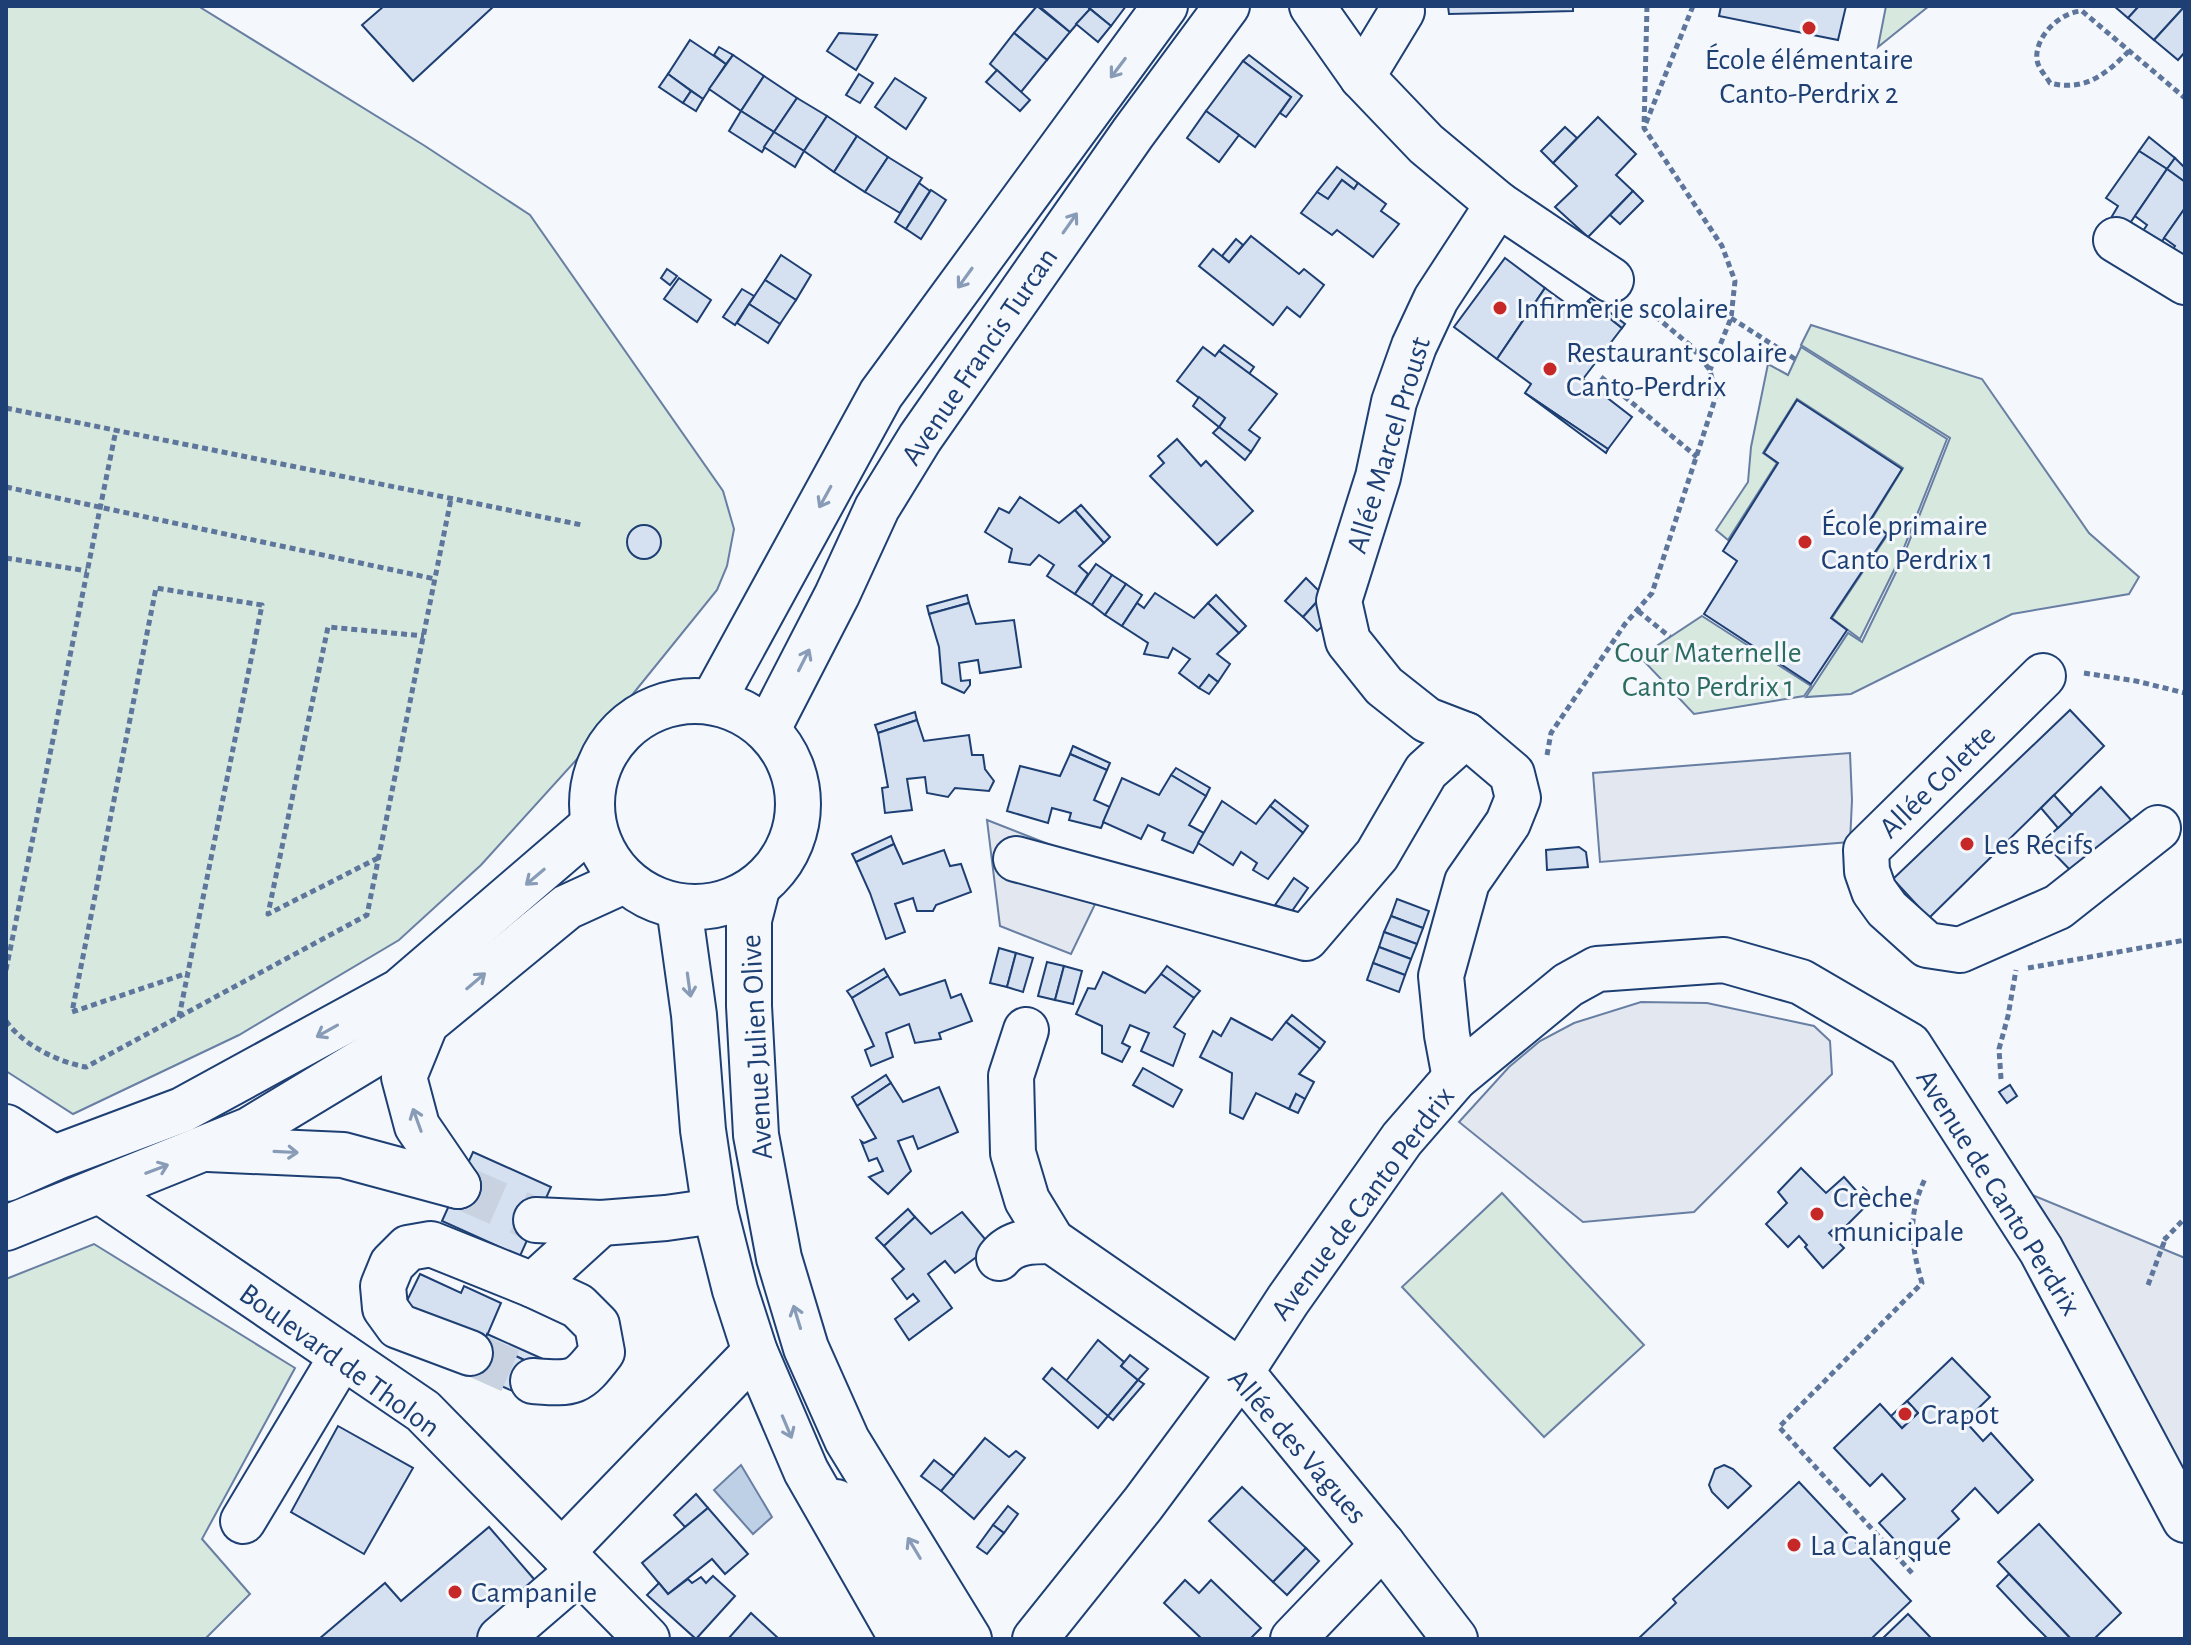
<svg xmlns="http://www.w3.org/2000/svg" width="2191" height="1645" viewBox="0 0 2191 1645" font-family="'Alegreya Sans',sans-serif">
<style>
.green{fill:#d7e8df;stroke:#687fa3;stroke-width:2}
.parking{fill:#e3e8f0;stroke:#687fa3;stroke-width:2}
.water{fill:#bed0e5;stroke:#687fa3;stroke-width:2}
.building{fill:#d5e0f0;stroke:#1d3f73;stroke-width:2}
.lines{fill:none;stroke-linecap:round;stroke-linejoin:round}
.minor-tunnel{stroke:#c9d2e0;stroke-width:44;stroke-dasharray:44 22;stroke-linecap:butt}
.minor-casing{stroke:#1d3f73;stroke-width:48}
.major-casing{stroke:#1d3f73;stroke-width:48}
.path{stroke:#5e769c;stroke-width:5;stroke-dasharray:6 4;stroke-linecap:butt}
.minor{stroke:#f4f7fb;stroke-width:44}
.major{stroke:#f4f7fb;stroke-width:44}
.oneway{stroke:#889bb7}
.poi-dot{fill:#c62828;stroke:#f4f7fb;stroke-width:3}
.labels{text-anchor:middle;stroke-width:6;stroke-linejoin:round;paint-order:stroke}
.poi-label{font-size:30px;fill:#1d3f73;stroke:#f4f7fb;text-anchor:start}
.street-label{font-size:30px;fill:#1d3f73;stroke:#f4f7fb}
.park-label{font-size:30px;fill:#2c6c60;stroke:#f4f7fb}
</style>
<rect width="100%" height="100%" fill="#f4f7fb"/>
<g class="green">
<polygon points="6,6 198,6 425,146 530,215 723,491 734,529 727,566 717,590 607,726 481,865 399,940 239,1035 73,1114 6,1071"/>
<polygon points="1886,6 1929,6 1878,47"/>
<polygon points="1811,325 1982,379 2089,533 2139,577 2129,594 2012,614 1851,694 1806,697 1848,633 1862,642 1901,562 1950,438 1801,345"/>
<polygon points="1801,347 1947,439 1899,560 1860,639 1832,618 1888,534 1870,522 1903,468 1797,399 1763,453 1777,463 1728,540 1716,530 1748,482 1751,447 1768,364 1788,375"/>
<polygon points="1702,616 1811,686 1804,696 1694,714 1640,657"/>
<polygon points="1502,1193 1644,1345 1544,1437 1402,1287"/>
<polygon points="94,1244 295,1368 202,1539 250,1594 205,1639 6,1639 6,1279"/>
</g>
<g class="parking">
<polygon points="1850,753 1852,800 1850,842 1600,862 1593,773"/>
<polygon points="987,820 1112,869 1071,954 1000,926"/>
<polygon points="1641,1002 1707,1003 1814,1026 1830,1041 1832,1074 1694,1212 1583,1222 1459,1122 1509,1067 1540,1041 1574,1023"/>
<polygon points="2030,1194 2185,1258 2185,1488"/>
</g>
<polygon class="water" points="741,1465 772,1517 753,1534 714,1490"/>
<g class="building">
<polygon points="384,6 494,6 413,81 362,25"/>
<polygon points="1037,6 1070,32 1047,60 1014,33"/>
<polygon points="1039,6 1087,6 1090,9 1070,32"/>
<polygon points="1087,6 1126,6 1111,26"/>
<polygon points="1448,6 1573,6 1573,11 1449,14"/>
<polygon points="1721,6 1846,6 1838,40 1719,16"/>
<polygon points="2114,6 2139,6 2128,18"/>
<polygon points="2139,6 2185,6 2154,40 2128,18"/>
<polygon points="2185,6 2185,52 2178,60 2154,40"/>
<polygon points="1090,9 1111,26 1098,42 1076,24"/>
<polygon points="839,33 877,35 856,70 827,51"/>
<polygon points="1014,33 1047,60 1021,92 990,64"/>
<polygon points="690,40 726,64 703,99 668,74"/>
<polygon points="719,47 733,55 726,64 714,55"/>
<polygon points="733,55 764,76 741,111 709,89"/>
<polygon points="1249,55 1302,96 1286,117 1280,113 1291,97 1243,61"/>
<polygon points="1243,61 1291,97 1255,147 1206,111"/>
<polygon points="997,70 1030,100 1020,111 986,82"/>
<polygon points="668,74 691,91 683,103 659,87"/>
<polygon points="859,74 873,83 860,103 846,95"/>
<polygon points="764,76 797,98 774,132 741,111"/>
<polygon points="895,78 926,98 906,129 875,107"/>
<polygon points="691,91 703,99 696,111 683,103"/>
<polygon points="797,98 827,116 804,151 774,132"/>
<polygon points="741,111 774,132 762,152 729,131"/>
<polygon points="1206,111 1239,135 1219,162 1187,138"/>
<polygon points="827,116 857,136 834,172 804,151"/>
<polygon points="1598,117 1636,154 1616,175 1633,191 1588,237 1555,207 1577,186 1553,163"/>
<polygon points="1565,127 1577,138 1553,163 1541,151"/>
<polygon points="774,132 804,151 795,167 764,147"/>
<polygon points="857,136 888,157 865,192 834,172"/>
<polygon points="2149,137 2175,158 2167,169 2139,151"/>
<polygon points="2139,151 2167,169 2126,229 2111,218 2118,206 2106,198"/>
<polygon points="888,157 922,178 900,213 865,192"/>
<polygon points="2175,158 2185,168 2185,182 2167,169"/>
<polygon points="1337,167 1358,183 1354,189 1342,180 1328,199 1317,192"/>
<polygon points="2167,169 2185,182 2185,208 2156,250 2138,238 2147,225 2135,216"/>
<polygon points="1342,180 1354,189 1358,183 1386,204 1381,211 1399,224 1373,257 1337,230 1332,235 1301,213 1317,192 1328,199"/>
<polygon points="919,183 930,191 906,229 895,222"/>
<polygon points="931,190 946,200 921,239 906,229"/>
<polygon points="1633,191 1643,201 1620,224 1610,215"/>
<polygon points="2185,208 2185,263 2167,258 2175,246 2164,238"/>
<polygon points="1251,236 1299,274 1304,269 1324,285 1300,317 1287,307 1273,325 1199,266 1213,249 1229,262"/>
<polygon points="1236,239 1243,245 1229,262 1222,256"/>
<polygon points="781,255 811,275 796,300 765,280"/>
<polygon points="1505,258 1545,288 1497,359 1454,327"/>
<polygon points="667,269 677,276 670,285 661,278"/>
<polygon points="679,278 711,300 697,322 664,299"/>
<polygon points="765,280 796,300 780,324 749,304"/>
<polygon points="1545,288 1578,312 1588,301 1622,328 1583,379 1632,417 1608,449 1525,393 1531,384 1497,359"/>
<polygon points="742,289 754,296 735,325 723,317"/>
<polygon points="1591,298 1625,324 1622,328 1588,301"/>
<polygon points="749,304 780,324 768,343 737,323"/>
<polygon points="1224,345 1254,367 1249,374 1219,351"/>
<polygon points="1203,347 1215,356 1219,351 1277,394 1249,430 1260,438 1251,452 1219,427 1225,418 1177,381"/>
<polygon points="1525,393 1608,449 1606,453"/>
<polygon points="1199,397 1225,418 1219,427 1193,406"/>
<polygon points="1797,400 1902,469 1869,522 1887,534 1831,618 1847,630 1811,684 1704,614 1737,561 1723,551 1778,463 1764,453"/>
<polygon points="1219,427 1251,452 1245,460 1213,433"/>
<polygon points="1177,439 1201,466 1206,461 1253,511 1217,545 1150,476 1164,463 1158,456"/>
<polygon points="1020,497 1059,523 1075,510 1104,543 1079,566 1088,574 1075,594 1047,576 1054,565 1039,555 1030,565 1009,562 1012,549 985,532 999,508 1009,513"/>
<polygon points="1081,505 1110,537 1104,543 1075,510"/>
<circle cx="644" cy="542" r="17"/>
<polygon points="1096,564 1112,575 1092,605 1075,594"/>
<polygon points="1112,575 1126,584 1105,615 1092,605"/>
<polygon points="1306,578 1323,595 1303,617 1285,601"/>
<polygon points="1126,584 1142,595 1122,626 1105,615"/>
<polygon points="1155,593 1194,618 1208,603 1239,633 1217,654 1230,664 1218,682 1209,675 1199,688 1179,673 1190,659 1173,648 1168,658 1144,654 1148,643 1122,626 1137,603 1144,608"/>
<polygon points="967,595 969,603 929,614 927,606"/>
<polygon points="1216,595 1246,626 1239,633 1208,603"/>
<polygon points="1323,595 1324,625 1317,631 1303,617"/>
<polygon points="969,603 976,624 1014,620 1021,667 980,673 978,660 959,663 961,681 970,680 970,685 964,693 942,683 939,647 929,614"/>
<polygon points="1209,675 1218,682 1209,694 1199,688"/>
<polygon points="2070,710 2104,746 1929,918 1893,879"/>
<polygon points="915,712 917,720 878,733 875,725"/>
<polygon points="917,720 924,741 969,735 972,755 983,755 985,769 994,781 989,791 955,788 948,797 927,793 925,777 907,779 912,810 885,813 882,788 888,787 878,733"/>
<polygon points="1073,746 1110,763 1107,770 1070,754"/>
<polygon points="1070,754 1107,770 1094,800 1110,807 1101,828 1069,820 1071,813 1052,808 1048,823 1007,811 1020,766 1060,776"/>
<polygon points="1176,768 1210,788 1206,796 1171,775"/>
<polygon points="1171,775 1206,796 1189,825 1204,833 1193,853 1162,840 1165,833 1148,825 1141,839 1103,822 1122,778 1159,795"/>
<polygon points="2101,787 2133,822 2075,875 2043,842"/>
<polygon points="2054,795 2072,815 2058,828 2041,808"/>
<polygon points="1275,800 1308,826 1303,833 1270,806"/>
<polygon points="1222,801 1256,824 1270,806 1303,833 1268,879 1253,870 1257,863 1241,852 1233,865 1198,843"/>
<polygon points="891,836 894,844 856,862 852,854"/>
<polygon points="894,844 903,864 944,850 950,866 961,864 971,892 936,905 933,911 917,911 913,898 895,904 905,932 886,939 870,893 856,862"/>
<polygon points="1579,847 1586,852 1588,867 1547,870 1546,850"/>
<polygon points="1294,878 1308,888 1292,911 1275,905"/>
<polygon points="1397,899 1429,911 1423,928 1391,916"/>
<polygon points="1391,916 1423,928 1417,944 1384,932"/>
<polygon points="1384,932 1417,944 1411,959 1379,947"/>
<polygon points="1379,947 1411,959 1405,975 1373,963"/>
<polygon points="999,948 1016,953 1007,987 990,983"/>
<polygon points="1016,953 1033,958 1023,992 1007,987"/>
<polygon points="1047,962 1064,966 1055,1000 1038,996"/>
<polygon points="1373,963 1405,975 1399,992 1367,980"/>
<polygon points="1064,966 1082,971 1073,1004 1055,1000"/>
<polygon points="1167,966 1200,991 1194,998 1161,974"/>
<polygon points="884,969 888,976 852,998 847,991"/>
<polygon points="1103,972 1145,993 1161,974 1194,998 1174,1027 1185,1034 1173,1066 1141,1051 1149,1033 1130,1025 1122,1043 1130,1047 1122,1062 1102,1053 1102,1026 1076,1014 1088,988 1095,989"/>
<polygon points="888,976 900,995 945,980 951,998 961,994 972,1021 939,1033 941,1039 915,1043 909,1024 886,1033 893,1057 871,1066 865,1050 874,1046 852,998"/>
<polygon points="1292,1015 1325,1042 1320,1049 1286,1022"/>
<polygon points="1231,1018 1272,1040 1286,1022 1320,1049 1299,1074 1314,1082 1305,1099 1296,1094 1289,1109 1256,1093 1243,1119 1230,1113 1232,1073 1200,1057 1213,1031 1221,1036"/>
<polygon points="1143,1068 1182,1090 1173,1107 1133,1085"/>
<polygon points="886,1075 891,1083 857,1106 852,1097"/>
<polygon points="891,1083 903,1102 939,1087 958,1132 918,1149 913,1136 898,1141 911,1171 888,1194 869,1177 883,1171 877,1158 869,1161 861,1141 864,1143 876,1138 857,1106"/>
<polygon points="2010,1085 2017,1096 2007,1103 1999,1092"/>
<polygon points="1296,1094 1305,1099 1298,1113 1289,1109"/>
<polygon points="473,1152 551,1187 520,1256 442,1221"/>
<polygon points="1801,1168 1826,1193 1844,1177 1868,1204 1841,1231 1837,1226 1829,1233 1844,1248 1823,1268 1805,1247 1807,1245 1799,1236 1788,1247 1766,1224 1787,1203 1778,1192"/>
<polygon points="908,1209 915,1217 884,1246 876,1238"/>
<polygon points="962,1212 991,1246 955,1273 945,1261 928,1274 952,1308 909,1340 895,1319 919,1301 913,1294 907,1299 892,1279 904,1269 884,1246 915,1217 931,1234"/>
<polygon points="420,1274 461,1293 464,1286 501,1303 486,1338 450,1322 446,1331 402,1311"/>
<polygon points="479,1334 486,1338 487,1334 543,1359 539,1367 484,1341"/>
<polygon points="1098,1340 1124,1362 1121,1366 1138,1380 1108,1416 1066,1381"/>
<polygon points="484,1341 539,1367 526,1397 463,1369"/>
<polygon points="1130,1355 1148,1369 1138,1380 1121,1366"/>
<polygon points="1952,1358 1990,1397 1965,1421 1983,1441 1991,1433 2033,1480 1998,1513 1975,1488 1952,1511 1959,1519 1914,1561 1879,1523 1905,1499 1882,1474 1870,1486 1834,1448 1880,1404 1902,1428 1918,1413 1907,1401"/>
<polygon points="1052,1368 1108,1416 1098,1428 1043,1379"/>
<polygon points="1138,1380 1144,1384 1113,1420 1108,1416"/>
<polygon points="1907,1401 1918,1413 1902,1428 1891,1416"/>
<polygon points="338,1426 413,1468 364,1554 291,1512"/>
<polygon points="985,1438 1009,1457 1016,1451 1025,1458 974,1519 941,1491"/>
<polygon points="934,1460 954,1476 941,1491 921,1476"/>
<polygon points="1724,1465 1733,1469 1751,1486 1728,1508 1712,1492 1709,1485 1715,1469"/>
<polygon points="1799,1482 1911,1601 1871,1639 1638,1639 1676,1603 1673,1599"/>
<polygon points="1242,1487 1306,1548 1273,1582 1209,1521"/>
<polygon points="696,1494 708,1508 685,1527 674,1515"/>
<polygon points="1008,1506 1018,1514 1004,1533 993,1525"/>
<polygon points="708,1508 748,1554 725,1574 712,1559 668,1594 642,1563"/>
<polygon points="2039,1524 2121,1613 2094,1639 2071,1639 1998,1562"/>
<polygon points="993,1525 1004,1533 987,1554 977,1547"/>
<polygon points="489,1527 540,1586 478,1639 319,1639 385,1583 401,1601"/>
<polygon points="1306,1548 1319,1561 1287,1595 1273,1582"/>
<polygon points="2009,1574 2071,1639 2048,1639 2029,1620 1997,1586"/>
<polygon points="713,1576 735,1596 696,1639 647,1595 659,1583 668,1594 688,1579 692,1583 701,1577 706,1583"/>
<polygon points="1185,1580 1199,1593 1211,1580 1261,1628 1250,1639 1202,1639 1164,1603"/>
<polygon points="751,1613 779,1639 728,1639"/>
<polygon points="1908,1614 1932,1639 1882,1639"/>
</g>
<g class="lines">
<g class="minor-tunnel">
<polyline points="458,1186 536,1220"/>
<polyline points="470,1353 533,1381"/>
</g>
<g class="minor-casing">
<g id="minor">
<polyline points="1312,6 1362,77 1426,144 1498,204 1436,299 1414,346 1394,402 1378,477 1339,601 1348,641 1384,686 1427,720 1466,735 1512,774 1518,798 1508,823 1467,882 1441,976 1447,1035 1455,1078"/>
<polyline points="1362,77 1402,11"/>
<polyline points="1498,204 1611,280"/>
<polyline points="2116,240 2185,282"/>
<polyline points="2043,676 1866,850 1867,871 1874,891 1887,909 1927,945 1960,950 2058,907 2158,828"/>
<polyline points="1016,859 1306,938 1377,855 1426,771 1466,735"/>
<polyline points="426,1023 404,1077 417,1126 458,1186"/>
<polyline points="1026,1030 1011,1076 1013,1153 1027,1200 1052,1241 1241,1372 1383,1545 1455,1639"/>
<polyline points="6,1127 54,1158"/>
<polyline points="208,1149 343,1155 458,1186"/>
<polyline points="100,1191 423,1411 647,1639"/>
<polyline points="536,1220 601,1223 666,1218 715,1211"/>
<path d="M 999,1258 C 1012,1241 1032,1241 1052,1241"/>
<path d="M 533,1285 L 578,1306 L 597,1325 L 602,1352 C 577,1385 574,1384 533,1381"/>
<polyline points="470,1353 398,1326 385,1308 383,1286 392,1264 408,1248 431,1244 533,1285 601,1223"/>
<polyline points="836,1502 862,1529 942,1639"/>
<polyline points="243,1521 342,1356"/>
<polyline points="562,1552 755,1352"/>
<polyline points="500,1639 579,1571"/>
<polyline points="1035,1639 1143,1504 1241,1372 1288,1300 1402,1139 1455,1078 1568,985 1597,969 1724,960 1801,982 1909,1045 2041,1250 2185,1520"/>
<polyline points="1293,1639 1383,1545"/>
</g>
</g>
<g class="major-casing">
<g id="major">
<polyline points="713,701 881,394 1165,6"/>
<circle cx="695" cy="804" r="103"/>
<polyline points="768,729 837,595 877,508 920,438 1133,133 1227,6"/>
<polyline points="757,889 749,920 749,1006 756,1135 779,1258 806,1348 847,1440 969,1639"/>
<polyline points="679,907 694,1015 703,1130 715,1211 735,1290 755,1352 806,1471 902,1639"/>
<polyline points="6,1179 54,1158 182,1110 400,991 593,825"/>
<polyline points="6,1228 249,1130 426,1023 567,907 624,881"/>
</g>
</g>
<g class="path">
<polyline points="1647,6 1644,128 1722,246 1735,281 1731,318 1710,370"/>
<path d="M 2129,51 C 2106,74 2085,92 2050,83 C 2046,76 2038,68 2037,60 C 2034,37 2060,12 2082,11 L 2185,98"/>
<polyline points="1646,123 1693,6"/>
<polyline points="1731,318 1795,359"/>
<polyline points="1601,377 1697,457"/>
<polyline points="6,408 582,525"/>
<polyline points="6,487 435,579"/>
<polyline points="6,558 87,571"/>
<polyline points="1638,611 1670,637"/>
<polyline points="2084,673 2136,681 2185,693"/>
<polyline points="1547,755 1551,733 1625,624 1652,593 1716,396 1710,370 1691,346 1643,306"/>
<polyline points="378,858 268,914 328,627 424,636"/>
<polyline points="2028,968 2185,940"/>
<polyline points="6,970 116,430"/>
<polyline points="179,1017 262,605 156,588 72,1012 188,973"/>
<path d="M 6,1021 C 23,1045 58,1062 86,1067 L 367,915 L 451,499"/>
<polyline points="2001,1079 1999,1049 2008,1016 2016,970"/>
<polyline points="2164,1240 2185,1218"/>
<polyline points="2148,1285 2166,1237"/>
<path d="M 1912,1573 L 1779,1427 L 1922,1283 C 1911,1245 1907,1216 1925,1179"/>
</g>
<use href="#minor" class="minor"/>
<use href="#major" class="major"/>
</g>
<defs><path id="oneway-shaft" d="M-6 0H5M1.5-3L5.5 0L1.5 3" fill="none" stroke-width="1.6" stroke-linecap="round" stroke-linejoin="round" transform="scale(2)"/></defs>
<g class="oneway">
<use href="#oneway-shaft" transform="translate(1118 68) rotate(127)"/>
<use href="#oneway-shaft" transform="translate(1070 223) rotate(-55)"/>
<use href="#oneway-shaft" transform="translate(965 278) rotate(126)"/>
<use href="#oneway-shaft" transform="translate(825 497) rotate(119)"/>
<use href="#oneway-shaft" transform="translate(804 660) rotate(-63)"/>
<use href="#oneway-shaft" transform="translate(535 877) rotate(140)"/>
<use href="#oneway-shaft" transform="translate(476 981) rotate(-40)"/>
<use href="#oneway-shaft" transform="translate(689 985) rotate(82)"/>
<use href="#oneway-shaft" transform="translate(327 1031) rotate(151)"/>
<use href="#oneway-shaft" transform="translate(417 1120) rotate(-110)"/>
<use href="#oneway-shaft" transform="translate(286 1152) rotate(3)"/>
<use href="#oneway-shaft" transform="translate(157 1169) rotate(-21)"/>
<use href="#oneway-shaft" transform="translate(797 1317) rotate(-107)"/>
<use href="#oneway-shaft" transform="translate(787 1427) rotate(67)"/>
<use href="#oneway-shaft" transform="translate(914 1548) rotate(-121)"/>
</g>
<g class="poi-dot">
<circle cx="1809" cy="28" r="8"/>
<circle cx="1500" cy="308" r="8"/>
<circle cx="1550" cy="369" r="8"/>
<circle cx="1805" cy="542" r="8"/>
<circle cx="1967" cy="844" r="8"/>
<circle cx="1817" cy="1214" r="8"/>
<circle cx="1905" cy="1414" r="8"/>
<circle cx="1794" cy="1545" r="8"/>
<circle cx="455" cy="1592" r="8"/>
</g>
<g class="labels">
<g class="poi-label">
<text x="1809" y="69" text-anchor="middle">École élémentaire<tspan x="1809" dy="34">Canto-Perdrix 2</tspan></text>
<text x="1516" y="318">Infirmerie scolaire</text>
<text x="1566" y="362">Restaurant scolaire<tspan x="1566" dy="34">Canto-Perdrix</tspan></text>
<text x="1821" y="535">École primaire<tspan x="1821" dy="34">Canto Perdrix 1</tspan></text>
<text x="1983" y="854">Les Récifs</text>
<text x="1833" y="1207">Crèche<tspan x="1833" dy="34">municipale</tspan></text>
<text x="1921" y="1424">Crapot</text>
<text x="1810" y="1555">La Calanque</text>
<text x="471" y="1602">Campanile</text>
</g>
<g class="street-label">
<text transform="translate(979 356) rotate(-56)" y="10">Avenue Francis Turcan</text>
<text transform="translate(1388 445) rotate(-73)" y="10">Allée Marcel Proust</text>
<text transform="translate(1937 781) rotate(-44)" y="10">Allée Colette</text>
<text transform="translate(756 1047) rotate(-93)" y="10">Avenue Julien Olive</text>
<text transform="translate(1999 1192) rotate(58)" y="10">Avenue de Canto Perdrix</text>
<text transform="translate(1362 1203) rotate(-53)" y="10">Avenue de Canto Perdrix</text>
<text transform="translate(340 1360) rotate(36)" y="10">Boulevard de Tholon</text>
<text transform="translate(1298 1446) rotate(49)" y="10">Allée des Vagues</text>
</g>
<g class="park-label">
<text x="1708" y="662">Cour Maternelle<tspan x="1708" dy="34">Canto Perdrix 1</tspan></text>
</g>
</g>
<rect width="2191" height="1645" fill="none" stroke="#1d3f73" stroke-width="16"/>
</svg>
